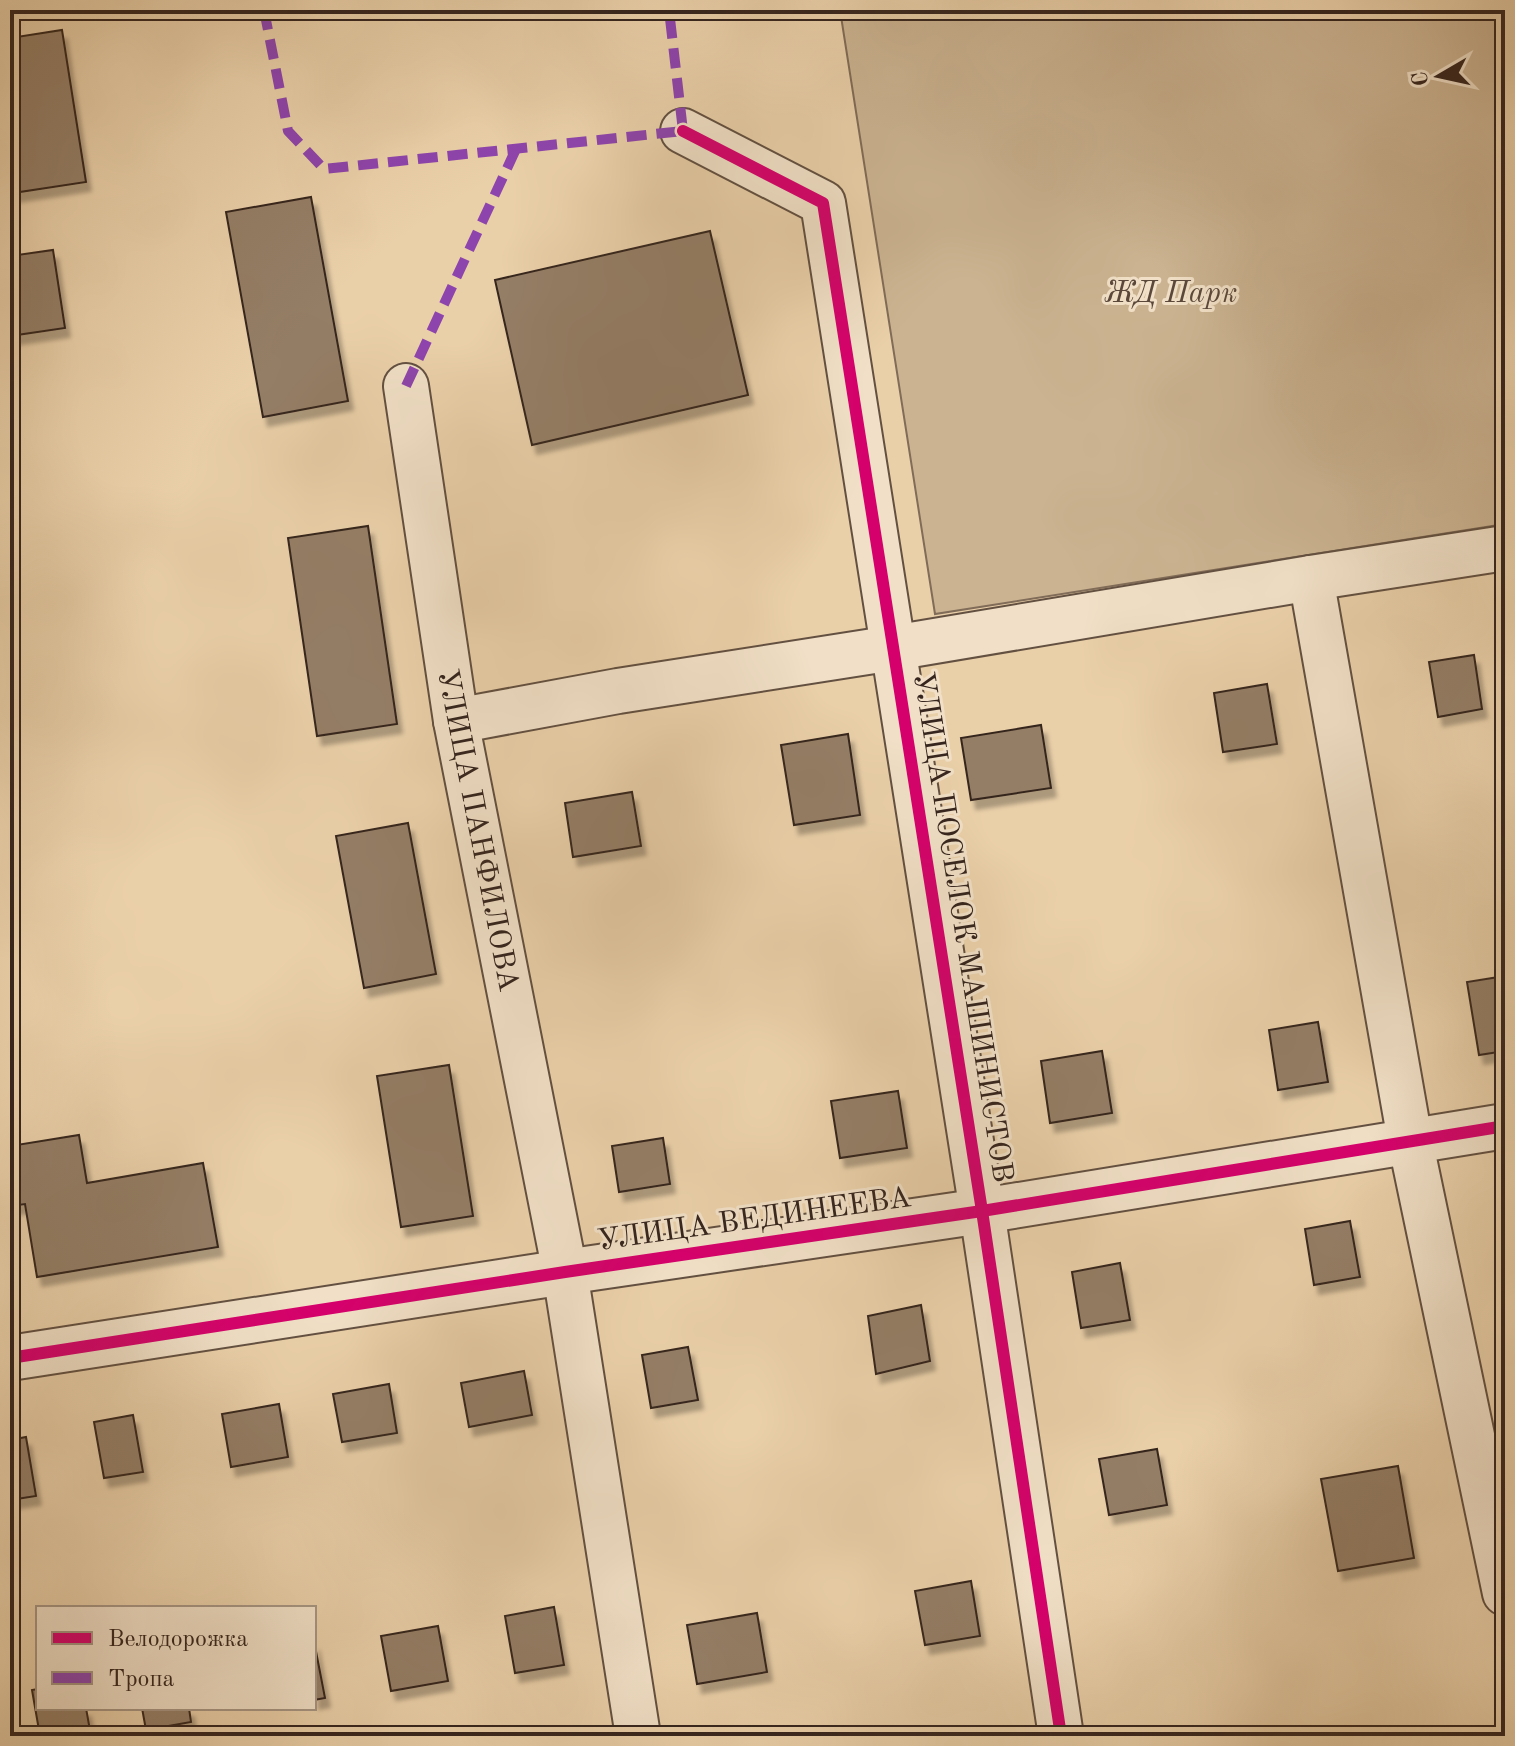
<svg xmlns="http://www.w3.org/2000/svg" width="1515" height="1746" viewBox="0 0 1515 1746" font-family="'Old Standard TT',serif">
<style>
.green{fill:#cbb391;stroke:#806c58;stroke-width:2}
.building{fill:#947e66;stroke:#36251e;stroke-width:2;filter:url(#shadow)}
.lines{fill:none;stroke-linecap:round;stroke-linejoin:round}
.minor-casing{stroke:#635041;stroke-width:48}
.minor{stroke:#f1e0c7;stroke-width:44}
.quiet{stroke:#8e44ad;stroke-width:10;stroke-dasharray:20 10;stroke-linecap:butt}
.cycleway-casing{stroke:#f1e0c7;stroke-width:17}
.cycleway{stroke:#d6006c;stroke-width:12}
.labels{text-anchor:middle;stroke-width:6;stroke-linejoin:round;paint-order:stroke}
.park-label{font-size:30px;font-style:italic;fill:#5b483b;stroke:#f1e0c7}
.street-label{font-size:30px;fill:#36251e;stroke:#f1e0c7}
</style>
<defs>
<filter id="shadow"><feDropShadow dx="5" dy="9" stdDeviation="2" flood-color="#0004"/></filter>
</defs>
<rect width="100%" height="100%" fill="#ead0a9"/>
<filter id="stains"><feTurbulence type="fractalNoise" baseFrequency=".0025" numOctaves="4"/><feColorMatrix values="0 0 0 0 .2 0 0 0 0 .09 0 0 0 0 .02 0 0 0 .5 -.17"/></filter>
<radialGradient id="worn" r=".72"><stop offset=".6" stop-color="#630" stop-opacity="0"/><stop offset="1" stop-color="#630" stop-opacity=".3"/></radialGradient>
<polygon class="green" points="840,10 1505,10 1505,524 935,614"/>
<g class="building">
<polygon points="62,30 86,182 13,193 10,172 10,38"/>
<polygon points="311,197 348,401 263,417 226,212"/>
<polygon points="710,231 748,395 532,445 495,280"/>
<polygon points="53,250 65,328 10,336 10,256"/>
<polygon points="368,526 397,724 317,736 288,538"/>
<polygon points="1474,655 1482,709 1438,717 1429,662"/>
<polygon points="1267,684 1277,744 1223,752 1214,693"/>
<polygon points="1041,725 1051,788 971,800 961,738"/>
<polygon points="848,734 860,815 794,825 781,745"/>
<polygon points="632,792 641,846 573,857 565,803"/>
<polygon points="408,823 436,974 364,988 336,836"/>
<polygon points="1505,976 1505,1051 1479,1055 1467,982"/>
<polygon points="1318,1022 1328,1082 1278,1090 1269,1030"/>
<polygon points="1102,1051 1112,1113 1050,1123 1041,1061"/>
<polygon points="449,1065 473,1216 401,1227 377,1076"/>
<polygon points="898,1091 907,1148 840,1158 831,1101"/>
<polygon points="79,1135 87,1183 203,1163 218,1247 37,1277 25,1204 10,1206 10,1143 11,1146"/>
<polygon points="663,1138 670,1184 619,1192 612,1146"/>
<polygon points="1350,1221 1360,1277 1314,1285 1305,1229"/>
<polygon points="1120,1263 1130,1320 1081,1328 1072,1272"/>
<polygon points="921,1305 930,1361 876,1374 868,1316"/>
<polygon points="688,1347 698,1400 651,1408 642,1355"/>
<polygon points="524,1371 532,1415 469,1427 461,1383"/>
<polygon points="389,1384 397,1433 342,1442 333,1394"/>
<polygon points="279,1404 288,1457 231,1467 222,1414"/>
<polygon points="133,1415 143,1472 104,1478 94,1422"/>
<polygon points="26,1437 36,1496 10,1500 10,1440"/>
<polygon points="1157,1449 1167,1505 1109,1515 1099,1459"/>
<polygon points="1398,1466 1414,1558 1338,1571 1321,1479"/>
<polygon points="971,1581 980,1636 925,1645 915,1591"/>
<polygon points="554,1607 564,1665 515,1673 505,1616"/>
<polygon points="757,1613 767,1672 697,1684 687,1625"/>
<polygon points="438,1626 448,1681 391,1691 381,1636"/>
<polygon points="314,1641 325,1698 314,1700"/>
<polygon points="38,1689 38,1708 86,1708 91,1736 40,1736 32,1690"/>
<polygon points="142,1708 189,1708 191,1722 146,1730"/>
</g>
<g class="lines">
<g class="minor-casing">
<g id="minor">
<polyline points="683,131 823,203 982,1211 1061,1736"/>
<polyline points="406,386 456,721 565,1272 638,1736"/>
<polyline points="1311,578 1410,1140 1505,1593"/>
<polyline points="456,721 618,691 893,648 1311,578 1505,548"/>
<polyline points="10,1358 565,1272 982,1211 1505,1126"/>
</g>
</g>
<use href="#minor" class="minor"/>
<g class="quiet">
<polyline points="264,10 288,131 324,169 683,131 669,10"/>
<polyline points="406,386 516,149"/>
</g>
<g class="cycleway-casing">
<g id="cycleway">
<polyline points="683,131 823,203 982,1211 1061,1736"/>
<polyline points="10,1358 565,1272 982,1211 1505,1126"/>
</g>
</g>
<use href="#cycleway" class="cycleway"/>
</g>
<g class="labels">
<g class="park-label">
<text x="1171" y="302">ЖД Парк</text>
</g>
<g class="street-label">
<text transform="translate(479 830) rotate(79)" y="10">УЛИЦА ПАНФИЛОВА</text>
<text transform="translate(964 927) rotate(81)" y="10">УЛИЦА ПОСЕЛОК МАШИНИСТОВ</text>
<text transform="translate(754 1218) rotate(-8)" y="10">УЛИЦА ВЕДИНЕЕВА</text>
</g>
</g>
<rect width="1515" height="1746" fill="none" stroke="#ead0a9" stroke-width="40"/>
<rect x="12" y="12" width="1491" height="1722" fill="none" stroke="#36251e" stroke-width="4"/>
<rect x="20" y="20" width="1475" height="1706" fill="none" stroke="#36251e" stroke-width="2"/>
<rect x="36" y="1606" width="280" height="104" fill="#f1e0c7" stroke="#a69583" stroke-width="2"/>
<rect x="52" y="1632" width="40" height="12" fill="#d6006c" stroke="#a69583" stroke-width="2"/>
<text x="108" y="1646" font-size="24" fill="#36251e">Велодорожка</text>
<rect x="52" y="1672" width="40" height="12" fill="#8e44ad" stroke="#a69583" stroke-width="2"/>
<text x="108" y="1686" font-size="24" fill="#36251e">Тропа</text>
<g transform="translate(1439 76) rotate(261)" stroke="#f1e0c7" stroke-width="6" paint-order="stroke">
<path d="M0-6L14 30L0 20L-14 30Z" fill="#36251e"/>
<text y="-12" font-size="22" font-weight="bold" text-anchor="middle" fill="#36251e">С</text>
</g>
<rect width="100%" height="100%" filter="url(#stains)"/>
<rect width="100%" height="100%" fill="url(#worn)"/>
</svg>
